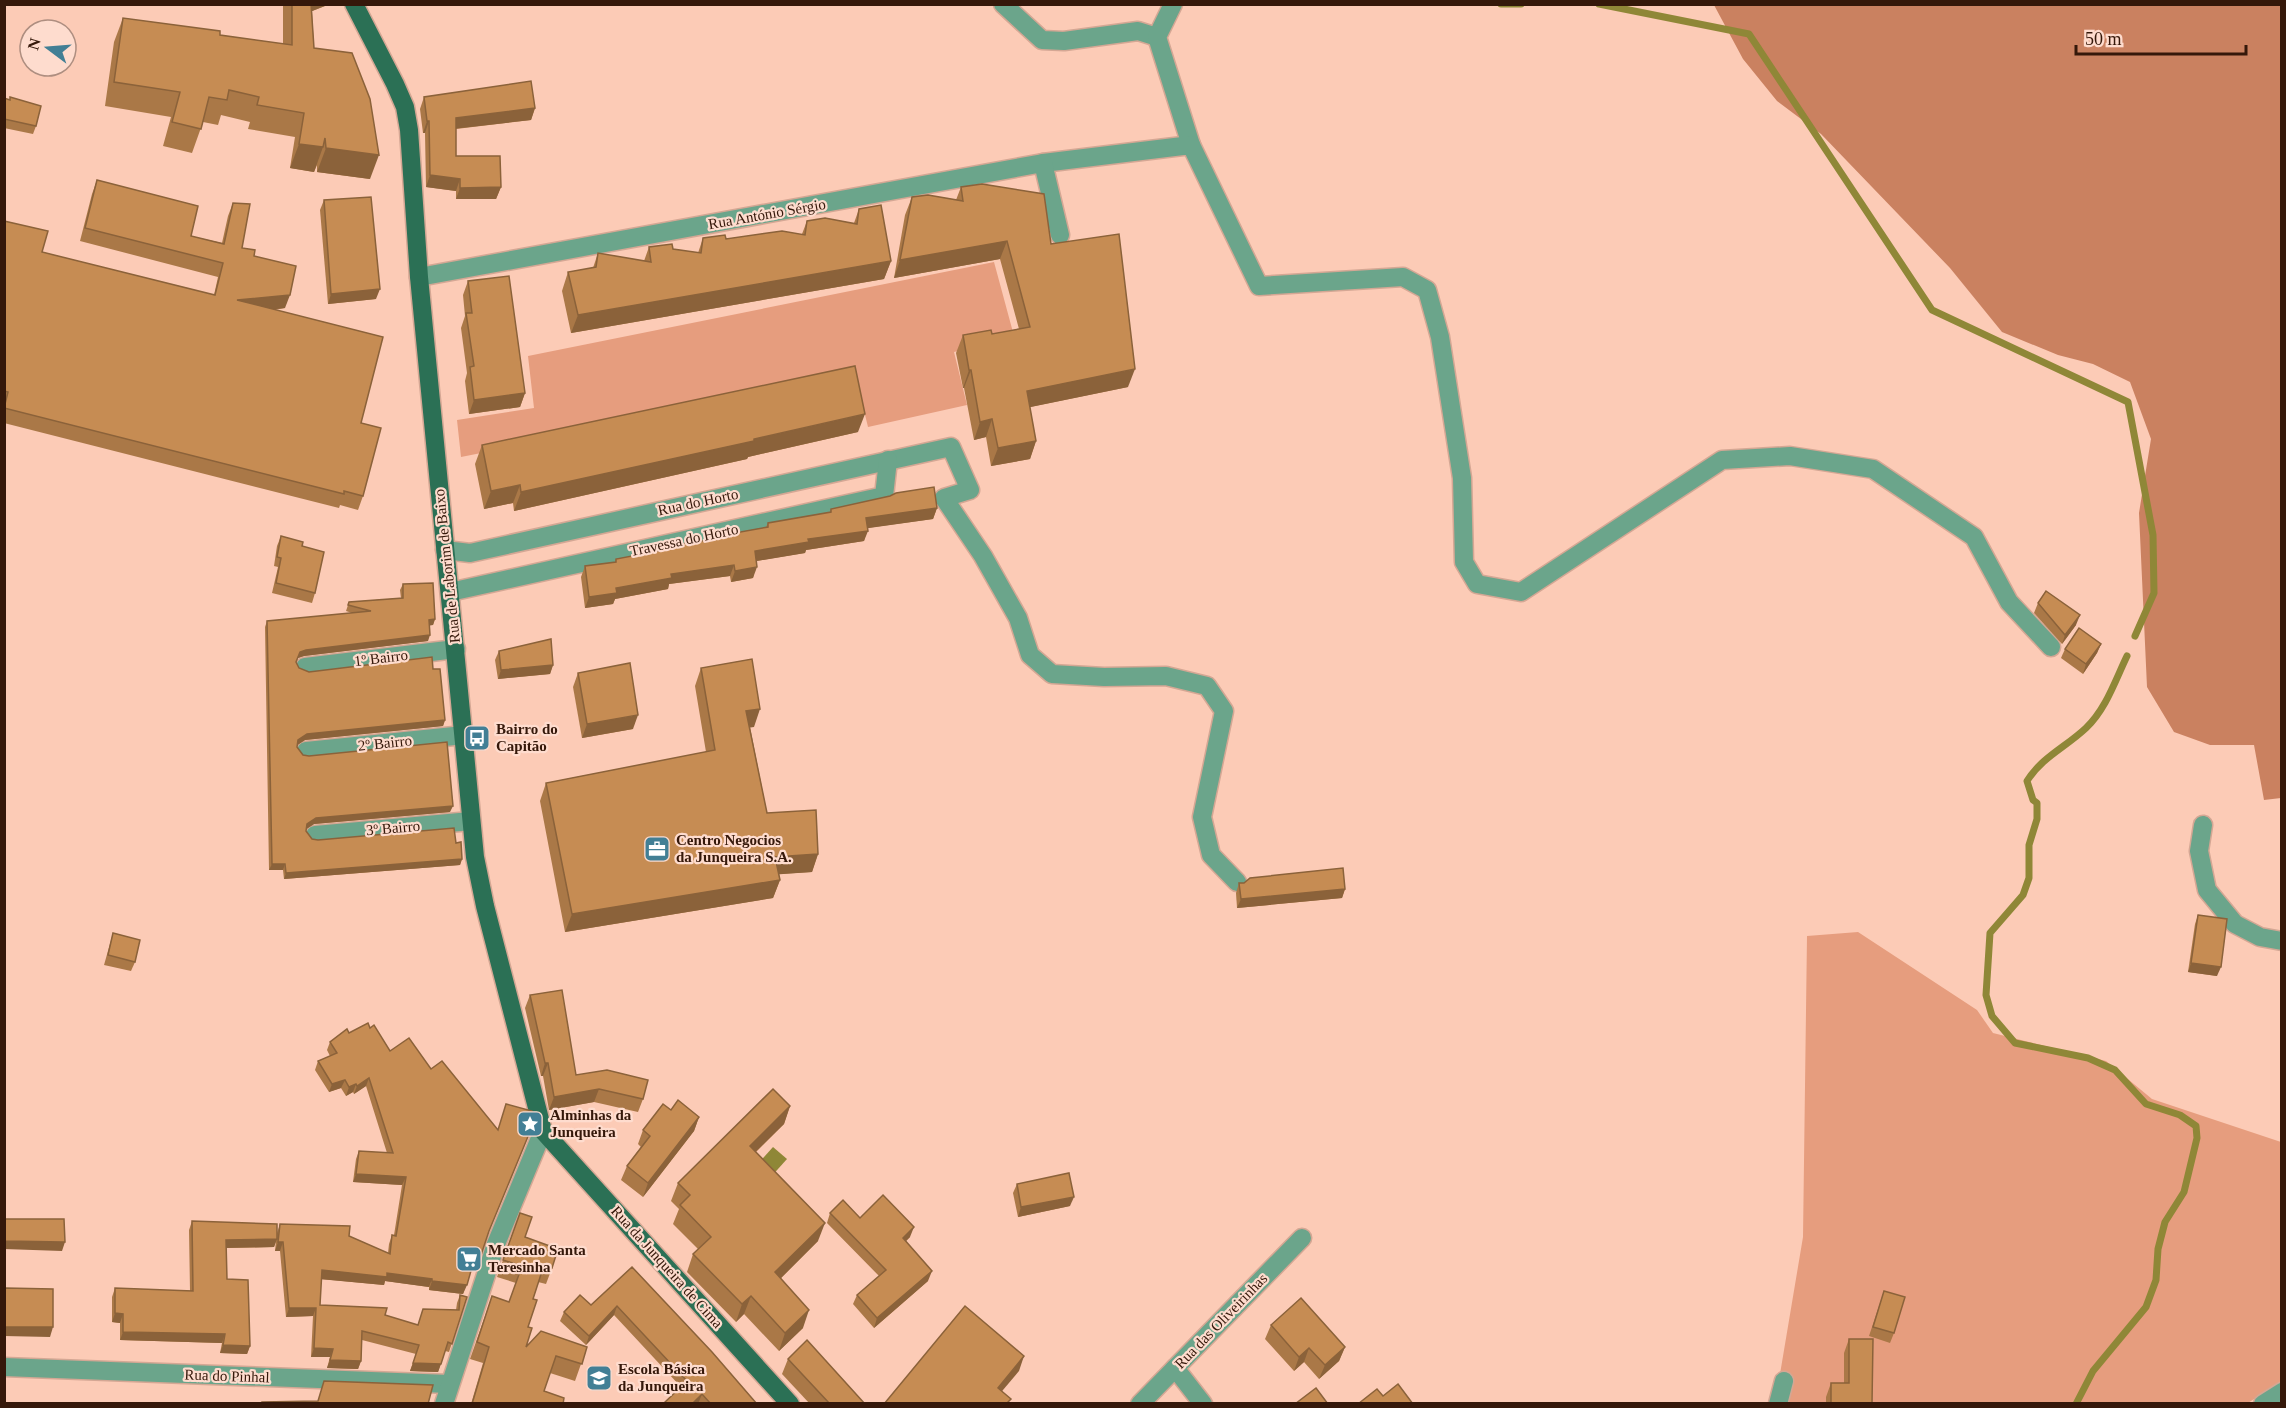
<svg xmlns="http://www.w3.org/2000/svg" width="2286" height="1408" viewBox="0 0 2286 1408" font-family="'Times New Roman',serif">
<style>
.green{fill:#e69d7e}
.forest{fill:#ca8160}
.water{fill:#8f8737}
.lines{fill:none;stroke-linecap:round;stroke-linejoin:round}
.stream{stroke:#8f8737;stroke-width:7}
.minor-casing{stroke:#d4a794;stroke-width:21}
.major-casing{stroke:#d4a794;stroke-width:21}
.minor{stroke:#6ba58b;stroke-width:18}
.major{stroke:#2b7055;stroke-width:18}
.wall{fill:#aa7847}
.shaded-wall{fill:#8b623a}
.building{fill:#c68c53;stroke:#8b623a;stroke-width:1.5}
.labels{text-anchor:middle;stroke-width:4.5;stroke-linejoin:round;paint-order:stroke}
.street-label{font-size:15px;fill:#35180a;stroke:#fedcce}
.poi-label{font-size:15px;font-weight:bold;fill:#35180a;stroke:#fedcce;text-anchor:start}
</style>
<rect width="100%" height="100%" fill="#fccbb6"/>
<g class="green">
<polygon points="994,262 1014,336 954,352 967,405 868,427 856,378 461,457 457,420 534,408 528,356"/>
<polygon points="1858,932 1977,1010 1993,1033 2106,1061 2152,1099 2281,1142 2281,1381 2248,1403 1784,1403 1779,1380 1803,1237 1807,936"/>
</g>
<polygon class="forest" points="1714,5 2281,5 2281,798 2264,800 2254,745 2210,745 2174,732 2147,687 2139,513 2151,439 2130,382 2093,364 2058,355 2002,332 1950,268 1821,134 1777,101 1743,59"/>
<polygon class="water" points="773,1147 787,1159 769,1179 755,1167"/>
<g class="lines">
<g class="stream">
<polyline points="1501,4 1521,4"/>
<polyline points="1599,4 1749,34 1932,310 2128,402 2153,535 2154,593 2135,636"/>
<path d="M 2076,1404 L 2093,1371 L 2146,1307 L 2156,1280 L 2158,1249 L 2165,1222 L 2184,1192 L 2197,1138 L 2196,1126 L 2180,1115 L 2146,1104 L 2115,1070 L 2088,1058 L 2015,1043 L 1992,1016 L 1986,995 L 1990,933 L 2023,895 L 2029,878 L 2029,845 L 2037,819 L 2037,803 L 2033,800 L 2027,781 C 2042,757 2066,747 2086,728 C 2106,709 2115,681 2127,656"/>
</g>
<g class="minor-casing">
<g id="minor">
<polyline points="1003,4 1042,40 1064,41 1138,31 1157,37"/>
<polyline points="1173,4 1157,37 1191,145"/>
<polyline points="1043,163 1191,145 1259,286 1403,277 1427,290 1440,337 1462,478 1464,562 1477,584 1521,592 1722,460 1790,456 1873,469 1974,537 2009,602 2051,647"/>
<polyline points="419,277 1043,163 1060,235"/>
<polyline points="445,550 470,553 951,447 970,490 944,498 983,556 1018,618 1030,655 1052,674 1104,677 1166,676 1207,686 1224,711 1202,817 1211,855 1237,882"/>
<polyline points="450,592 884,496 888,460"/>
<polyline points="305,667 456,649"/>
<polyline points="306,751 464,735"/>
<polyline points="2203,825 2199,851 2207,890 2235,924 2260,937 2282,941"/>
<polyline points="315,835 471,821"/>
<polyline points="4,1367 449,1384"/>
<polyline points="1175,1368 1203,1404"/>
<polyline points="444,1404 496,1244 543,1131"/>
<polyline points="1140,1404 1302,1238"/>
<polyline points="1778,1404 1784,1381"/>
<polyline points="2263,1404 2282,1392"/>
</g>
</g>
<g class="major-casing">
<polyline id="major" points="354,4 395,84 405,107 409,130 419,277 475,857 485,906 543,1131 790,1404"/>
</g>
<use href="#minor" class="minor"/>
<use href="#major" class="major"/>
</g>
<g class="wall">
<polygon points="283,4 330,4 312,11 314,48 370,179 317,172 317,165 314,172 290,168 295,137 248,129 250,122 221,115 218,125 203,122 192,153 163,146 171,117 105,106 114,42 123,18 220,35 283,44"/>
<polygon points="424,97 535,108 531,120 456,129 456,156 501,187 496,199 456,199 456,191 426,187 425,133 423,133 420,109"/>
<polygon points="4,98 36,126 33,134 4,128"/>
<polygon points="97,180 191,236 222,243 228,216 233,203 242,248 254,256 285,308 274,310 361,423 363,496 358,510 340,505 339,508 4,423 4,221 42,252 214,295 218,277 80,241 92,194"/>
<polygon points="961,187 1051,244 1128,387 1030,407 1036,441 1030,459 991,466 986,437 974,440 964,388 963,388 956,353 963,335 992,334 1019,329 1000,259 894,278 905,215 912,197 956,200"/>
<polygon points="324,200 376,299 328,304 320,210"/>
<polygon points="859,209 891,261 884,279 571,333 562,291 568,272 593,268 598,253 644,261 649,247 673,249 698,253 703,238 726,239 802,234 807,221 854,223"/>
<polygon points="468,281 525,393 520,407 469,414 465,381 467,373 461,328 465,316 463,295"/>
<polygon points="858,432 748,457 747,459 514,511 513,503 484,509 475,464 482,445"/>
<polygon points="937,508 933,519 867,528 864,541 806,550 805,553 756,561 753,578 731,582 730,576 669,584 668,589 615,599 613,604 585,608 581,577 585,566 615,562 616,559 672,549 674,545 728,537 729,534 766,527 768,523 830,512 831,509"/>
<polygon points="281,536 302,546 315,593 312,603 272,593 278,567 274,566 277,546"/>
<polygon points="403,584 435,619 433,625 429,625 428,641 304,656 298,658 296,662 299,668 309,672 433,669 445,720 443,726 305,740 297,745 297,747 303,755 450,812 314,824 306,829 306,831 312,839 318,840 456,843 462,859 460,865 284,879 283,870 269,870 265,627 267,621 352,613 346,611 349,602 401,598 400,590"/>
<polygon points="2038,603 2076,625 2062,644 2034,613"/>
<polygon points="2101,644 2097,653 2083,674 2061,658 2065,649"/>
<polygon points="499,651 553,665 550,674 498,679 495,660"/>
<polygon points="701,668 754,727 750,727 767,813 818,854 812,872 779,874 780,880 773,898 565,932 540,801 546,783 706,752 695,686"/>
<polygon points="578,673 633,729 582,738 573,687"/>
<polygon points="1239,883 1345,889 1342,898 1237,908 1236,893"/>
<polygon points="2198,915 2217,976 2188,972 2195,924"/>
<polygon points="113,933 135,962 131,971 104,965"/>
<polygon points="530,995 576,1075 643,1099 638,1112 594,1102 549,1110 543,1076 541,1076 525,1008"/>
<polygon points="347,1029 487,1236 476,1269 472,1268 463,1294 429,1290 429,1287 385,1281 384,1285 321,1279 320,1305 385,1315 417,1325 456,1310 457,1303 460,1295 467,1297 449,1352 445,1351 438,1372 410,1371 416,1354 362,1340 361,1361 358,1369 327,1368 330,1357 311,1357 313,1316 286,1317 280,1251 275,1251 276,1241 274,1247 226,1248 227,1279 250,1346 247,1354 220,1353 222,1343 120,1340 120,1323 112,1322 112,1297 115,1288 190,1291 189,1230 192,1221 277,1233 280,1224 349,1236 388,1253 389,1244 392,1235 394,1235 402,1185 353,1182 356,1159 359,1151 387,1153 366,1086 354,1094 353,1092 346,1096 341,1088 329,1092 315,1070 318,1061 330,1056 327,1050 330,1042"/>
<polygon points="790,1106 784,1124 756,1152 818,1241 780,1279 803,1328 779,1351 744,1314 736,1322 687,1272 693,1254 698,1249 673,1224 679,1209 671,1201 678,1183"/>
<polygon points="671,1110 699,1117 694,1131 643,1197 621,1180 627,1166 641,1147 638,1144 643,1130"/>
<polygon points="1017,1184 1070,1206 1018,1217 1013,1193"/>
<polygon points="520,1213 525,1237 552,1268 546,1284 538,1282 533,1299 528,1327 526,1347 587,1347 575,1381 550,1373 544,1391 563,1404 471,1404 483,1363 470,1359 492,1296 509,1302 516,1283 497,1277"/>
<polygon points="830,1213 860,1218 910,1237 906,1241 928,1281 874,1328 853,1304 857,1295 879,1276 827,1223"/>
<polygon points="632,1267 757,1404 663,1404 681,1387 614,1315 586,1345 560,1321 564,1312 591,1305"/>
<polygon points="1884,1291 1894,1333 1890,1343 1869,1336"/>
<polygon points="1271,1325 1345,1347 1339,1361 1319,1379 1304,1362 1294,1371 1265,1339"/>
<polygon points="1849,1339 1872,1404 1826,1404 1826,1397 1831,1383 1844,1383 1844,1353"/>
<polygon points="788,1359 865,1404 810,1404 782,1374"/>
</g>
<g class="shaded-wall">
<polygon points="306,4 330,4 302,15"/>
<polygon points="535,108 531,120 452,129 456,118"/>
<polygon points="427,121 429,121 425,133 423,133"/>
<polygon points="299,144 323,147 314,172 290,168"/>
<polygon points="326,148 379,155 370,179 317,172"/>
<polygon points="430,175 460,179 456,191 426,187"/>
<polygon points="501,187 496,199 456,199 460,188"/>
<polygon points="1007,241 1000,259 894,278 900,260"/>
<polygon points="891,261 884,279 571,333 578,315"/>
<polygon points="380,289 376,299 328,304 331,294"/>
<polygon points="290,295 285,308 232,314 237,300"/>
<polygon points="1135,369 1128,387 1021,409 1027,391"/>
<polygon points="969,370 971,370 964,388 963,388"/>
<polygon points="525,393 520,407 469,414 474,400"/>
<polygon points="865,414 858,432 748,457 747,459 514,511 521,492"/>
<polygon points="992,419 986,437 974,440 980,422"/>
<polygon points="1036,441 1030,459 991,466 998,448"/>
<polygon points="520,485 513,503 484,509 491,491"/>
<polygon points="937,508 933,519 862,529 866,518"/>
<polygon points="868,531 864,541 806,550 805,553 751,562 755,551 808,539"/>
<polygon points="734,565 730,576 669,584 668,589 615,599 613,604 585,608 589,597 616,588 671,574"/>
<polygon points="757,567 753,578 731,582 735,571"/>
<polygon points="2080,615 2076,625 2062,644 2065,635"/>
<polygon points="435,619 433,625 427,626 429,620"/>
<polygon points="430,635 428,641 304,656 298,658 300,652 306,650"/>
<polygon points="2101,644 2097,653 2083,674 2086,664"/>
<polygon points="553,665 550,674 498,679 501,670"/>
<polygon points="760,709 754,727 740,729 746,711"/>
<polygon points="638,715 633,729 582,738 587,724"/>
<polygon points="445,720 443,726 305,740 296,746 298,740 307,734"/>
<polygon points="453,806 450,812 314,824 305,830 307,824 316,818"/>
<polygon points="818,854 812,872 769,875 775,857"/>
<polygon points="462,859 460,865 284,879 286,873"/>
<polygon points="272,864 285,864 283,870 269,870"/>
<polygon points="780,880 773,898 565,932 572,914"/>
<polygon points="1345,889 1342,898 1237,908 1241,899"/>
<polygon points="2191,963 2221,967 2217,976 2188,972"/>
<polygon points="545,1063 548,1063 543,1076 541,1076"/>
<polygon points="369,1078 366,1086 354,1094 357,1086"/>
<polygon points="345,1080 341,1088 329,1092 332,1084"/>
<polygon points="356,1084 353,1092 346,1096 349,1087"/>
<polygon points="599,1089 594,1102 549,1110 554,1097"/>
<polygon points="790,1106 784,1124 743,1164 750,1146"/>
<polygon points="699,1117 694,1131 643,1197 648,1183"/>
<polygon points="356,1174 406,1177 402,1185 353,1182"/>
<polygon points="1074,1197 1070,1206 1018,1217 1021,1207"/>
<polygon points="825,1223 818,1241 768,1291 775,1272"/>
<polygon points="914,1227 910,1237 900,1247 903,1238"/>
<polygon points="277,1239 274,1247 223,1248 226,1240"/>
<polygon points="4,1241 65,1242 62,1251 4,1249"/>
<polygon points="278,1242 283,1242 280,1251 275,1251"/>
<polygon points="322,1270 387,1273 432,1279 429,1287 385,1281 384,1285 319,1279"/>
<polygon points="932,1271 928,1281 874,1328 877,1318"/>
<polygon points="432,1281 467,1285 463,1294 429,1290"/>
<polygon points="751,1296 744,1314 736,1322 742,1304"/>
<polygon points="617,1306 614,1315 586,1345 589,1336"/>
<polygon points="289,1308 316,1308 313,1316 286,1317"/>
<polygon points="809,1310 803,1328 779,1351 785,1333"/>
<polygon points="115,1313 123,1314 120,1323 112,1322"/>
<polygon points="5,1327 53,1327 50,1337 4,1336"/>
<polygon points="123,1332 225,1334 222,1343 120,1340"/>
<polygon points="223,1345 250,1346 247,1354 220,1353"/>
<polygon points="1345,1347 1339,1361 1319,1379 1325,1365"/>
<polygon points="314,1348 333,1349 330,1357 311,1357"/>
<polygon points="1309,1348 1304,1362 1294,1371 1299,1357"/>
<polygon points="1024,1356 1019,1371 992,1403 998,1388"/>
<polygon points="330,1360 361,1361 358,1369 327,1368"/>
<polygon points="413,1363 441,1364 438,1372 410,1371"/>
<polygon points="702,1394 698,1404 692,1404"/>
</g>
<g class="building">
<polygon points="292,4 311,4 314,48 352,53 370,99 379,155 326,148 325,138 323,147 299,144 304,113 257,105 259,97 229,90 227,100 209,97 201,129 172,122 180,92 114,82 123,18 220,31 220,35 292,45"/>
<polygon points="531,81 535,108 456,118 456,156 500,156 501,187 460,188 460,179 430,175 429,121 427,121 424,97"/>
<polygon points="10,97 41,106 36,126 4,119 4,98 10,100"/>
<polygon points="97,180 198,206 191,236 224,244 233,203 250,204 242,248 255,250 254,256 296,266 290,295 237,300 383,337 361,423 381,428 363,496 344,491 344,494 4,408 8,392 4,391 4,221 48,231 42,252 215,295 223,263 85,228"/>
<polygon points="982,184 1044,194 1051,244 1119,234 1135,369 1027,391 1036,441 998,448 992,419 980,422 971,370 969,370 963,335 991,330 992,334 1030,327 1007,241 900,260 912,197 928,195 963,201 961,187"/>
<polygon points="371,197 380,289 331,294 324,200"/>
<polygon points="881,205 891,261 578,315 568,272 596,267 598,253 651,262 649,247 672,244 673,249 701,253 703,238 725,235 726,239 782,231 805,235 807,221 825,218 857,224 859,209"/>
<polygon points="509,276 525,393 474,400 470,367 474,366 466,313 472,313 468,281"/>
<polygon points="855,366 865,414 754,439 754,441 521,492 520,485 491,491 482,445"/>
<polygon points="934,487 937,508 866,518 868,531 808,539 809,542 755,551 757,567 735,571 734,565 671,574 672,578 616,588 617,593 589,597 585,566 616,562 616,559 674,548 674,545 730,537 729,534 768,527 768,523 831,512 831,509 890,496 896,493"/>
<polygon points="281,536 303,542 302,546 324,552 315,593 276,583 281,558 277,557"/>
<polygon points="433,583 435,619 429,620 430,635 306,650 300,652 296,662 299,668 309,672 432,657 433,669 440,669 445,720 307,734 298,740 297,747 303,755 309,756 447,742 453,806 316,818 307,824 306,831 312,839 318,840 454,828 456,843 461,842 462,859 286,873 285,864 272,864 267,621 371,611 348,605 349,602 403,598 403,584"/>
<polygon points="2046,591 2080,615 2065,635 2038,603"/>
<polygon points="2079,628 2101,644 2086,664 2065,649"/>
<polygon points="551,639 553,665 501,670 499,651"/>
<polygon points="752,659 760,709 746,711 767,813 816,810 818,854 775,857 780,880 572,914 546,783 715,750 701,668"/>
<polygon points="630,663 638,715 587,724 578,673"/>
<polygon points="1343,868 1345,889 1241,899 1239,883 1244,883 1250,878"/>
<polygon points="2198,915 2227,919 2221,967 2191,963"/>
<polygon points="113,933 140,940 135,962 108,955"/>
<polygon points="562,990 576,1075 607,1070 648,1080 643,1099 599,1089 554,1097 548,1063 545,1063 530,995"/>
<polygon points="368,1023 370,1028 374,1025 390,1051 409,1038 431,1069 442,1061 498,1130 506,1104 532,1111 534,1122 489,1231 479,1261 474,1260 467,1285 432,1281 432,1279 387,1273 387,1277 322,1270 320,1305 387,1308 385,1315 418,1325 423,1309 459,1310 460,1295 467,1297 452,1344 448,1342 441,1364 413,1363 419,1345 362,1331 361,1361 330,1360 333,1349 314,1348 316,1308 289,1308 283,1242 278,1242 280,1224 350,1226 349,1236 390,1254 392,1235 396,1236 406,1177 356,1174 359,1151 393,1153 369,1078 357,1086 356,1084 349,1087 345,1080 332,1084 318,1061 337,1053 330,1042 347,1029 349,1033"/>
<polygon points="773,1089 790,1106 750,1146 825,1223 775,1272 809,1310 785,1333 751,1296 742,1304 693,1254 711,1237 680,1205 690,1195 678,1183"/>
<polygon points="678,1100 699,1117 648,1183 627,1166 650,1136 643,1130 663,1104 671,1110"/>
<polygon points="1069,1173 1074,1197 1021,1207 1017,1184"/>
<polygon points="883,1195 914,1227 903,1238 932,1271 877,1318 857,1295 886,1270 830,1213 843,1200 860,1218"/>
<polygon points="520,1213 532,1217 525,1237 558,1249 552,1268 544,1265 533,1299 537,1300 528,1327 532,1328 526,1347 541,1331 587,1347 582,1364 556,1356 544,1391 564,1398 563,1404 472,1404 489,1347 477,1342 492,1296 509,1302 522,1266 503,1260"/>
<polygon points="4,1219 64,1219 65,1242 4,1241"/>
<polygon points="192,1221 277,1224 277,1239 226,1240 227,1279 248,1280 250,1346 223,1345 225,1334 123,1332 123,1314 115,1313 115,1288 193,1291"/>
<polygon points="632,1267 712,1352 757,1404 711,1404 702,1394 692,1404 663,1404 687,1381 617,1306 589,1336 564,1312 580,1295 591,1305"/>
<polygon points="5,1288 53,1289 53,1327 5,1327"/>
<polygon points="1884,1291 1905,1297 1894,1333 1873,1327"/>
<polygon points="1301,1298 1345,1347 1325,1365 1309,1348 1299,1357 1271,1325"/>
<polygon points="965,1306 1024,1356 998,1388 1011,1399 1006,1404 884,1404"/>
<polygon points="1849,1339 1873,1339 1872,1404 1831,1404 1831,1383 1849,1383"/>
<polygon points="807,1340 865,1404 830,1404 788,1359"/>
<polygon points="324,1381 433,1385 428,1404 262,1404 262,1402 318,1401"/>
<polygon points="1398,1384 1413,1404 1358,1404 1377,1389 1383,1396"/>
<polygon points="1316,1388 1328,1404 1295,1404"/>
</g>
<defs>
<g id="bus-square" transform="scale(1.35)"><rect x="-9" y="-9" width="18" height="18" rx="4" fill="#427f95" stroke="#fedcce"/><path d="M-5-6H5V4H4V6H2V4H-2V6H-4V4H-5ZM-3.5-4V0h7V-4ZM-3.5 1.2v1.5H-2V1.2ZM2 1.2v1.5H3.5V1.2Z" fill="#fff"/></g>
<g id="office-square" transform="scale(1.35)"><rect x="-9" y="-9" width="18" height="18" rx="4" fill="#427f95" stroke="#fedcce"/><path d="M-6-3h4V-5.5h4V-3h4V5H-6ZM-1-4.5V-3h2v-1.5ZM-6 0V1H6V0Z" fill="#fff"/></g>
<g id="sight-square" transform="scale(1.35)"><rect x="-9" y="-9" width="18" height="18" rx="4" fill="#427f95" stroke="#fedcce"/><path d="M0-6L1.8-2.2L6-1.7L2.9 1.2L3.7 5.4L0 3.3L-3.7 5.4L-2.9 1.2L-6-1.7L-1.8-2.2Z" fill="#fff"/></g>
<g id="supermarket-square" transform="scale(1.35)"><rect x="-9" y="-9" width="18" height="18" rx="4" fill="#427f95" stroke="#fedcce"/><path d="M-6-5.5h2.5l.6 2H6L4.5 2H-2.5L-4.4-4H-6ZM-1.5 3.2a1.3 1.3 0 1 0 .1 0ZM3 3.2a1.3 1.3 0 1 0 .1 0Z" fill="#fff"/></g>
<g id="school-square" transform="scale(1.35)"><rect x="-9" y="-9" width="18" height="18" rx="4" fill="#427f95" stroke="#fedcce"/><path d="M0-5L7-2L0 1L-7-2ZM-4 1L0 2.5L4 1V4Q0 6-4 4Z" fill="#fff"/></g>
</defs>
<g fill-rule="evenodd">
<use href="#bus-square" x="477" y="738"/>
<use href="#office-square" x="657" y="849"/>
<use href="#sight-square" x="530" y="1124"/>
<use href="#supermarket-square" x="469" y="1259"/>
<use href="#school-square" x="599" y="1378"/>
</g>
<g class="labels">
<g class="street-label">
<text transform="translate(767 214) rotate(-10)" y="5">Rua António Sérgio</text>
<text transform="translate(698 502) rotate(-12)" y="5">Rua do Horto</text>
<text transform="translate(684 540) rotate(-12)" y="5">Travessa do Horto</text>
<text transform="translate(447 566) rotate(-96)" y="5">Rua de Laborim de Baixo</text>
<text transform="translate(381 658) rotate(-7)" y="5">1º Bairro</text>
<text transform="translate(385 743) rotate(-6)" y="5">2º Bairro</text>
<text transform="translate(393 828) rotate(-5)" y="5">3º Bairro</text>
<text transform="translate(667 1267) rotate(48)" y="5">Rua da Junqueira de Cima</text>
<text transform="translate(1221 1321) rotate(-46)" y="5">Rua das Oliveirinhas</text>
<text transform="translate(227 1376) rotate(2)" y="5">Rua do Pinhal</text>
</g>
<g class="poi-label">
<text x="496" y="734">Bairro do<tspan x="496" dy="17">Capitão</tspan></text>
<text x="676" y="845">Centro Negocios<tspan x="676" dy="17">da Junqueira S.A.</tspan></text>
<text x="550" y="1120">Alminhas da<tspan x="550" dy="17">Junqueira</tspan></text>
<text x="488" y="1255">Mercado Santa<tspan x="488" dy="17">Teresinha</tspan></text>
<text x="618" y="1374">Escola Básica<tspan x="618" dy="17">da Junqueira</tspan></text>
</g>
</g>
<rect width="2286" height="1408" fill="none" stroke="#35180a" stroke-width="12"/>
<g transform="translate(48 48) rotate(286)"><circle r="28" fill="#fedcce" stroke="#ae8e80" stroke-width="1.5"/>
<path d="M0-4.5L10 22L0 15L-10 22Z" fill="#427f95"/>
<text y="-9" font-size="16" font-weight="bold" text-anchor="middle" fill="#35180a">N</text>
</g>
<path d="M2076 45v9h170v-9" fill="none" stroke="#35180a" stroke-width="3"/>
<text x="2085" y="45" font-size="18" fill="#35180a" stroke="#fedcce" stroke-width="4.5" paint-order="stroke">50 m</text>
</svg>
